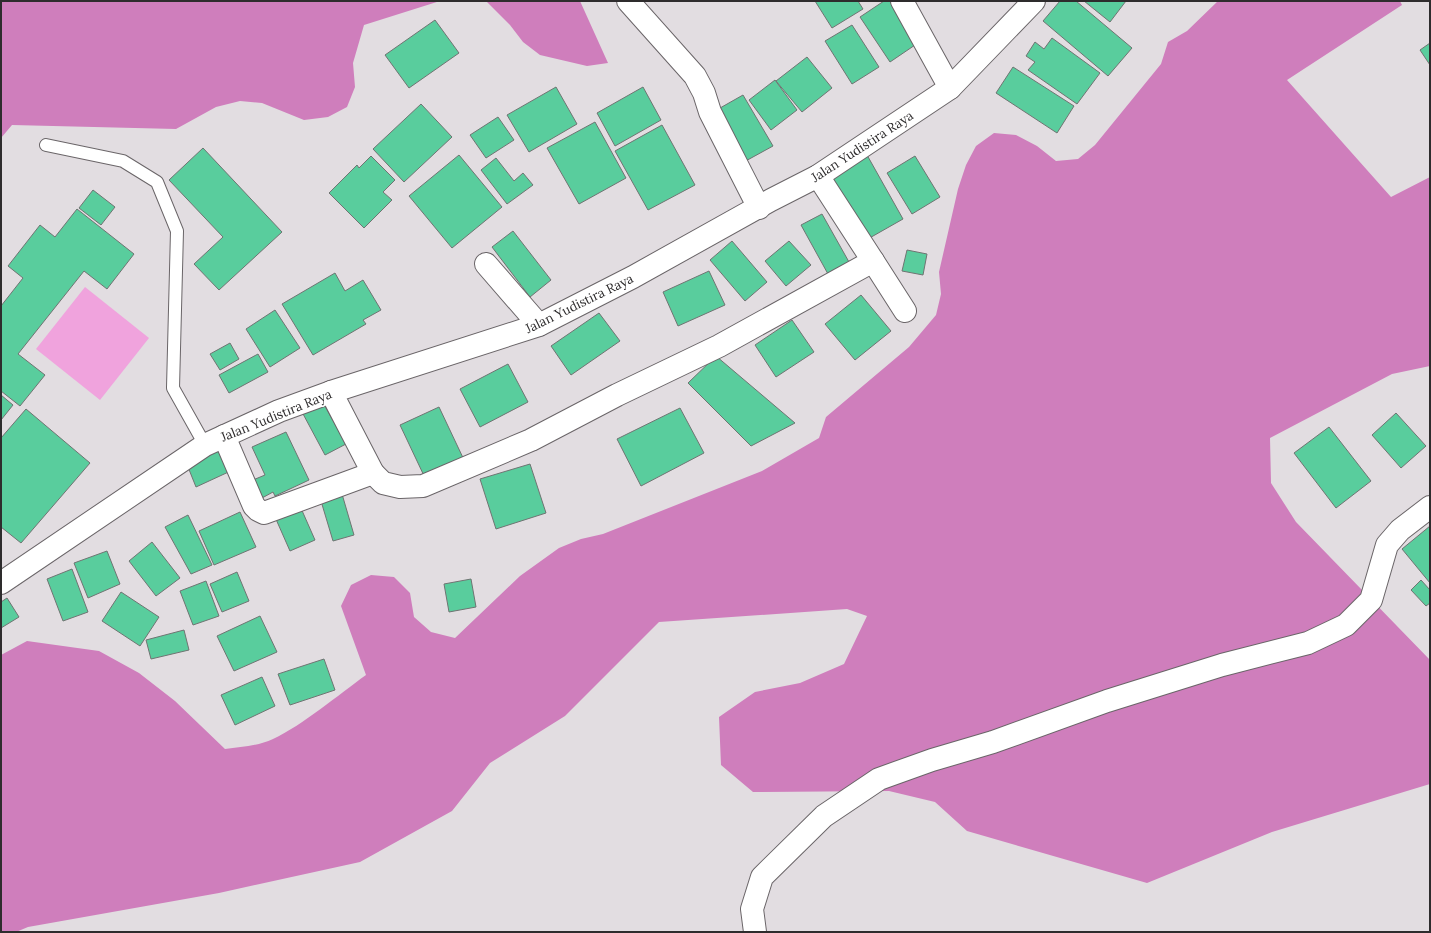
<svg xmlns="http://www.w3.org/2000/svg" width="1431" height="933" viewBox="0 0 1431 933" font-family="Lora,serif">
<style>
.green{fill:#f0a3dd}
.forest{fill:#cf7ebc}
.building{fill:#59cd9d;stroke:#6f7472}
.lines{fill:none;stroke-linecap:round;stroke-linejoin:round}
.service-casing{stroke:#6a6568;stroke-width:14}
.minor-casing{stroke:#6a6568;stroke-width:24}
.tertiary-casing{stroke:#6a6568;stroke-width:24}
.service{stroke:#fff;stroke-width:12}
.minor{stroke:#fff;stroke-width:22}
.tertiary{stroke:#fff;stroke-width:22}
.labels{text-anchor:middle;stroke-width:3.5;stroke-linejoin:round;paint-order:stroke}
.street-label{font-size:13px;fill:#2e2c2d;stroke:#fff}
</style>
<rect width="100%" height="100%" fill="#e2dde1"/>
<polygon class="green" points="85,287 149,338 100,400 36,349"/>
<g class="forest">
<polygon points="1,1 440,1 364,25 353,63 355,87 347,107 328,117 304,120 262,103 240,101 216,107 176,129 12,125 1,138"/>
<polygon points="486,1 580,1 608,63 587,66 540,55 523,42 510,25"/>
<path d="M 1218,1 L 1400,1 L 1402,5 L 1287,80 L 1391,197 L 1430,177 L 1430,366 L 1392,374 L 1270,438 L 1271,483 L 1296,522 L 1430,660 L 1430,784 L 1272,832 L 1147,883 L 967,831 L 935,802 L 889,791 L 753,792 L 721,765 L 719,717 L 755,692 L 800,683 L 844,664 L 867,616 L 847,609 L 659,622 L 565,716 L 490,763 L 452,811 L 360,862 L 219,893 L 28,927 L 16,932 L 1,932 L 1,655 L 27,641 L 99,651 L 139,673 L 175,701 L 225,749 C 241,747 258,746 273,739 C 303,725 338,695 366,675 L 341,606 L 351,585 L 371,575 L 394,577 L 410,593 L 414,617 L 431,632 L 455,638 L 520,576 L 559,548 L 581,539 L 603,534 L 762,471 L 819,438 L 826,417 L 909,347 L 936,315 L 941,294 L 939,272 L 958,189 L 966,165 L 976,146 L 994,133 L 1016,135 L 1037,146 L 1056,161 L 1078,159 L 1095,145 L 1161,64 L 1168,42 L 1187,31 Z"/>
</g>
<g class="building">
<polygon points="815,1 858,1 863,9 832,28"/>
<polygon points="884,1 890,1 918,43 890,62 860,17"/>
<polygon points="1060,1 1076,1 1132,48 1108,76 1043,21"/>
<polygon points="1084,1 1126,1 1110,22"/>
<polygon points="435,20 459,53 409,88 385,55"/>
<polygon points="852,25 879,67 852,84 825,41"/>
<polygon points="1052,38 1100,73 1077,104 1028,70 1035,62 1026,56 1035,42 1044,49"/>
<polygon points="1430,43 1430,65 1420,50"/>
<polygon points="807,57 832,88 802,112 776,81"/>
<polygon points="1013,67 1074,106 1057,133 996,93"/>
<polygon points="775,80 797,110 771,130 749,100"/>
<polygon points="556,87 577,124 529,152 507,115"/>
<polygon points="643,87 661,120 615,146 597,113"/>
<polygon points="743,95 773,146 742,163 713,112"/>
<polygon points="421,104 452,137 404,182 373,149"/>
<polygon points="498,117 514,140 486,158 470,135"/>
<polygon points="595,122 626,178 579,204 547,148"/>
<polygon points="662,125 695,185 648,210 615,151"/>
<polygon points="203,148 282,232 219,290 194,264 223,237 169,180"/>
<polygon points="459,155 502,207 452,248 409,196"/>
<polygon points="867,155 903,219 866,240 830,175"/>
<polygon points="371,156 395,180 383,192 392,200 364,228 329,193 357,165 359,168"/>
<polygon points="915,156 940,197 912,214 887,173"/>
<polygon points="496,158 514,181 523,173 533,185 507,204 481,170"/>
<polygon points="93,190 115,207 101,225 79,208"/>
<polygon points="77,209 134,254 107,289 84,271 18,354 45,375 20,406 1,391 1,306 23,278 8,266 40,225 55,237"/>
<polygon points="822,214 849,262 828,274 801,225"/>
<polygon points="513,231 551,280 530,297 492,247"/>
<polygon points="732,241 767,282 745,301 710,260"/>
<polygon points="789,241 811,265 786,286 765,261"/>
<polygon points="907,250 927,254 923,275 902,271"/>
<polygon points="709,271 725,305 678,326 663,292"/>
<polygon points="335,273 345,291 363,280 381,310 363,320 366,324 313,355 282,304"/>
<polygon points="861,295 891,331 855,360 825,324"/>
<polygon points="275,310 300,348 270,367 246,329"/>
<polygon points="599,313 620,341 571,375 551,346"/>
<polygon points="792,320 814,352 776,377 755,345"/>
<polygon points="230,343 239,359 220,370 210,354"/>
<polygon points="258,354 268,372 229,393 219,375"/>
<polygon points="716,356 795,423 751,446 688,383"/>
<polygon points="508,364 528,402 480,427 460,389"/>
<polygon points="1,395 13,405 1,420"/>
<polygon points="322,401 346,444 325,455 302,412"/>
<polygon points="439,407 465,462 426,480 400,425"/>
<polygon points="680,408 704,453 641,486 617,439"/>
<polygon points="26,409 90,463 21,543 1,527 1,438"/>
<polygon points="1396,413 1426,446 1401,468 1372,435"/>
<polygon points="1329,427 1371,481 1336,508 1294,453"/>
<polygon points="286,432 309,480 275,496 273,492 262,498 253,480 265,475 252,447"/>
<polygon points="224,445 235,469 196,487 186,462"/>
<polygon points="530,464 546,513 496,529 480,479"/>
<polygon points="342,494 354,535 333,541 321,501"/>
<polygon points="300,506 315,540 290,551 275,517"/>
<polygon points="240,512 256,547 214,565 199,531"/>
<polygon points="188,515 212,565 191,574 165,527"/>
<polygon points="1430,526 1430,583 1402,549"/>
<polygon points="152,542 180,578 156,596 129,561"/>
<polygon points="107,551 120,584 88,598 74,563"/>
<polygon points="72,569 88,612 63,621 47,579"/>
<polygon points="237,572 249,601 222,612 210,584"/>
<polygon points="471,579 476,607 449,612 444,584"/>
<polygon points="1421,580 1430,590 1430,603 1426,606 1411,590"/>
<polygon points="206,581 219,616 193,625 180,591"/>
<polygon points="121,592 159,617 140,646 102,621"/>
<polygon points="7,598 19,617 1,628 1,602"/>
<polygon points="260,616 277,652 234,671 217,636"/>
<polygon points="184,630 189,650 151,659 146,640"/>
<polygon points="324,659 335,690 290,705 278,674"/>
<polygon points="262,677 275,706 235,725 221,695"/>
</g>
<g class="lines">
<g class="service-casing">
<polyline id="service" points="46,145 123,161 157,182 177,231 173,388 205,445"/>
</g>
<g class="minor-casing">
<g id="minor">
<polyline points="628,1 695,76 704,93 710,112 759,208"/>
<polyline points="902,1 950,88"/>
<polyline points="873,261 905,311"/>
<polyline points="486,264 539,325"/>
<polyline points="331,392 373,473 383,483 400,487 423,486 531,440 617,395 719,346 873,261 818,176"/>
<polyline points="224,436 254,506 258,510 264,513 373,473"/>
<polyline points="755,932 752,909 762,877 824,816 879,779 932,760 993,742 1107,701 1222,665 1308,643 1346,625 1371,600 1387,545 1400,530 1430,507"/>
</g>
</g>
<g class="tertiary-casing">
<polyline id="tertiary" points="1,583 205,445 279,411 331,392 539,325 633,277 771,200 818,176 950,88 1034,1"/>
</g>
<use href="#service" class="service"/>
<use href="#minor" class="minor"/>
<use href="#tertiary" class="tertiary"/>
</g>
<g class="labels">
<g class="street-label">
<text transform="translate(862 146) rotate(-33)" y="5">Jalan Yudistira Raya</text>
<text transform="translate(579 303) rotate(-26)" y="5">Jalan Yudistira Raya</text>
<text transform="translate(276 415) rotate(-22)" y="5">Jalan Yudistira Raya</text>
</g>
</g>
<rect width="1431" height="933" fill="none" stroke="#2e2c2d" stroke-width="4"/>
</svg>
